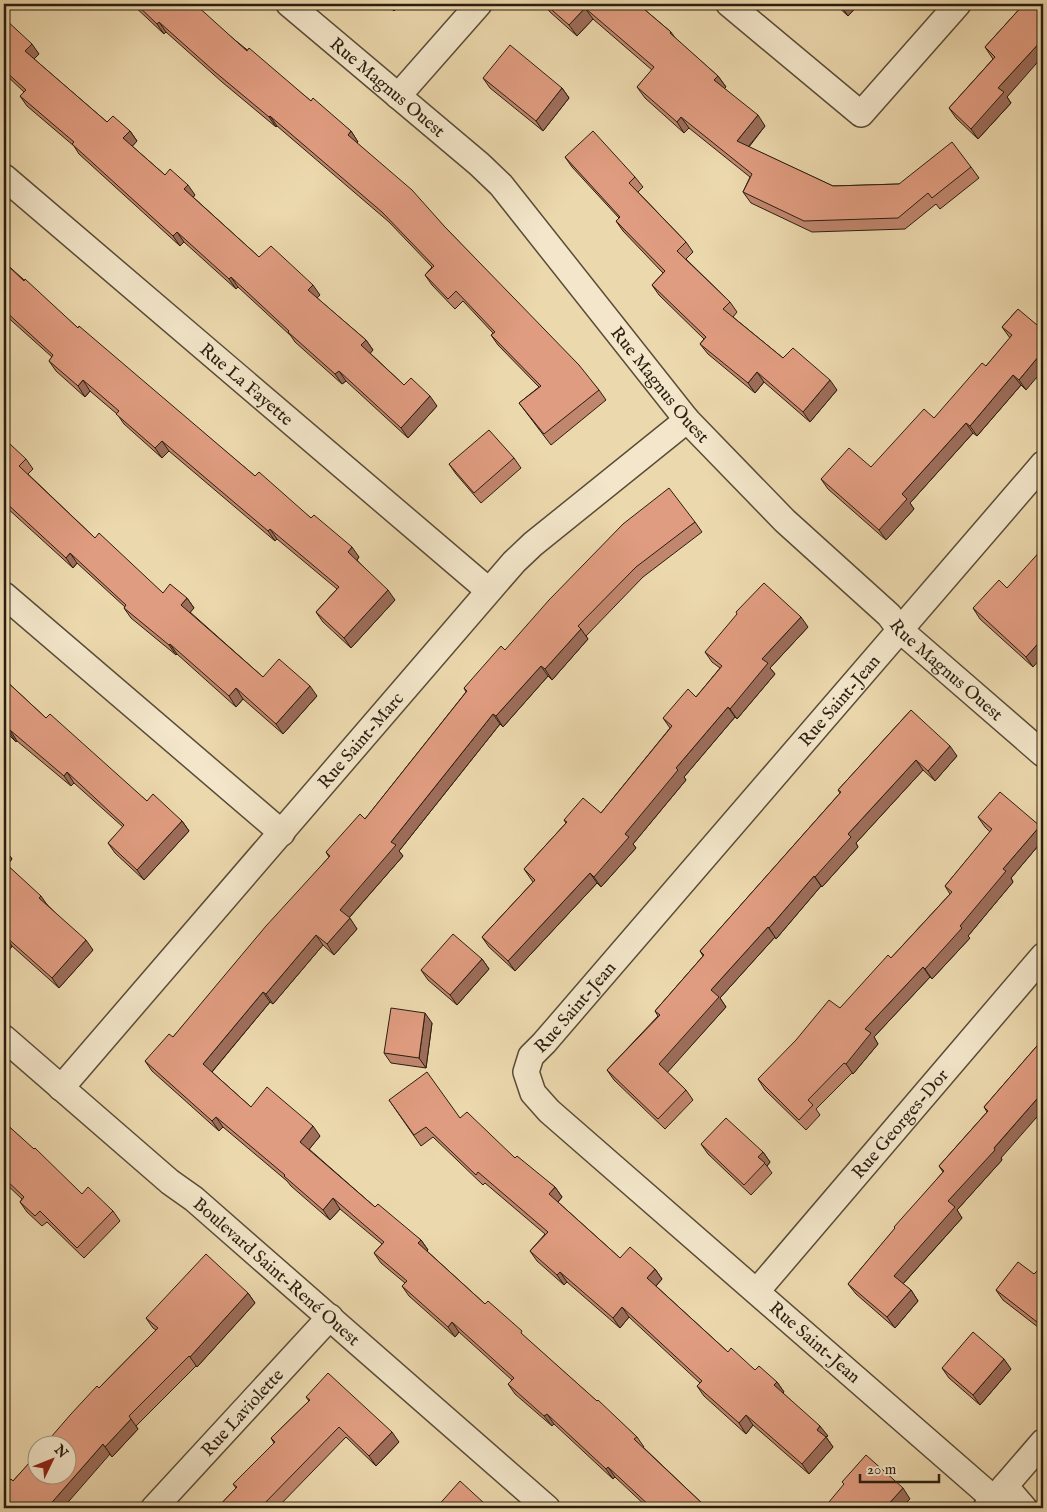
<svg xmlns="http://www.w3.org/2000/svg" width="1047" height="1512" viewBox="0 0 1047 1512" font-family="'IM FELL English',serif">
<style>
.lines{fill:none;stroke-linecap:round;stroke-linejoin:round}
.minor-casing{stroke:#5a4c37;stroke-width:28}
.minor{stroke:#f3e6ca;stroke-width:25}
.wall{fill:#c1866e;stroke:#2a1e10}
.shaded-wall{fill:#9d6d5a;stroke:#2a1e10}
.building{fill:#e09c80;stroke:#2a1e10}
.labels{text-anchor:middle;stroke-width:5;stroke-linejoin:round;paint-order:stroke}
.street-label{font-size:18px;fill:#2a1e10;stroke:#f3e6ca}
</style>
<rect width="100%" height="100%" fill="#ecd8ad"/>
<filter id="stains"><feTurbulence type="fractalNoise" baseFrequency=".004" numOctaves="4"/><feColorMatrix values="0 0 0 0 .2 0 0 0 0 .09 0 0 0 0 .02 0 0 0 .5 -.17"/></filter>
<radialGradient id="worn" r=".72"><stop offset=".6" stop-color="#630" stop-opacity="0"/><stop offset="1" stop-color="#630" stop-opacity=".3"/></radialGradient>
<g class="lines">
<g class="minor-casing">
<g id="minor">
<path id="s1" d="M 289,4 L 479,164 L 501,185 L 687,420 L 785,521 L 889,615 L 900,630 L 1043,754"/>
<polyline points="729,4 861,114 958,4"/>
<polyline points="398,96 479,4"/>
<path id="s2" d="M 4,177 L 488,590"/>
<polyline points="4,595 282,833"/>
<path id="s3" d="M 4,1038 L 170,1182 L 194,1199 L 547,1508"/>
<path id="s4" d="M 61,1088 L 514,562 L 533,544 L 687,420"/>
<path id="s5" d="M 757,1291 L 1043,956"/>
<polyline points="1005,1486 1024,1508"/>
<path id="s6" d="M 994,1499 L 549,1111 L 533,1093 L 526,1072 L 531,1056 L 544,1043 L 1043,464"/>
<path id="s7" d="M 154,1508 L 330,1317"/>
<polyline points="986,1508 1043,1442"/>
</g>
</g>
<use href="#minor" class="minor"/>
</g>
<g class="wall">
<polygon points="132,4 190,4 311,101 351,131 358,142 357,143 445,227 599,390 606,400 551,445 519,403 539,387 498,345 491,335 493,333 463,301 455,309 432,285 425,275 432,267 389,222 277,126 276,127 222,82 166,32 164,34"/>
<polygon points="386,4 400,4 394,11"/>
<polygon points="544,4 638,4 671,32 676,39 718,76 726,87 724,88 765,126 749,147 833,186 899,184 971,167 979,178 940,209 936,204 905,229 812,232 751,203 743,192 750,177 689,128 684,133 645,98 637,87 652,70 593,19 577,36 550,12"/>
<polygon points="835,4 859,4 848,16"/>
<polygon points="1024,4 1007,97 1011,103 978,139 956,118 949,108 993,59 985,47"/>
<polygon points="4,18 39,54 34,59 107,122 130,131 137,141 132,146 165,175 195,195 193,197 259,257 320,295 317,298 366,340 373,350 370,353 404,385 437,406 408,438 346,381 342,384 295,342 291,336 238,287 236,289 184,242 180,246 79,154 74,146 27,106 20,96 24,92 4,73"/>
<polygon points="483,78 562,88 569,98 543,131 490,88"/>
<polygon points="565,157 635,177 643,187 638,192 686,242 693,252 686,259 730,302 737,312 733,317 783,358 837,390 810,422 764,382 755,393 708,354 700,344 704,339 659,295 652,285 663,273 623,231 616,221 619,218 572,167"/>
<polygon points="4,262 78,328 255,476 311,518 359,557 357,560 395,600 351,648 323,622 316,612 337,589 277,539 275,541 169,451 162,458 124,424 117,414 90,391 85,397 56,371 49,361 52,357 4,314"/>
<polygon points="1018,309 1026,390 1021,385 977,436 973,433 910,503 914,509 886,540 828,489 821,479 871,467 934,418 986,366 1010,338 1002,327"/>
<polygon points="4,450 26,459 33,469 28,474 95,538 163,593 187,598 194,608 190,612 263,677 317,696 283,734 243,699 236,707 177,654 176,655 131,618 124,608 125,607 77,563 73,568 6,507 5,509 4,508"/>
<polygon points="514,458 521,468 481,503 456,474 449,464"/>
<polygon points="695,522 702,532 643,577 586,636 588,639 552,680 548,676 503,727 500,724 399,851 403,856 349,918 357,929 334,955 323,945 273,1004 270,1002 212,1072 251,1107 320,1136 309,1149 375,1207 421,1240 428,1250 427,1251 485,1304 526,1338 637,1437 644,1447 643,1447 707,1508 648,1508 615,1477 613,1479 554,1424 552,1426 515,1394 508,1384 512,1380 459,1332 455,1337 409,1296 402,1286 405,1283 381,1263 374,1253 382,1244 340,1209 330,1220 291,1186 287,1181 223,1127 219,1131 152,1071 145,1061 173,1037 329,857 326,852 365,819 466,692 464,688 505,650"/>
<polygon points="1007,588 1033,667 980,619 973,608"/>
<polygon points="808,627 770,668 775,674 737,719 735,717 684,777 686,780 633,844 636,848 601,887 597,883 515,971 489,947 482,937 533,882 524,869 566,823 564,820 601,813 670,728 663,718 696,697 720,668 712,662 705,652"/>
<polygon points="4,679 46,718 147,801 182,821 189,831 144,880 115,853 108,843 123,827 74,783 71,786 17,741 16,742 4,730"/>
<polygon points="911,710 957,756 935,781 923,770 856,843 858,847 822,887 821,886 776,939 775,937 720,998 726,1007 667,1072 686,1090 693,1100 665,1129 614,1080 607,1070 658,1016 655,1011 703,956 700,951 840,793 838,790"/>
<polygon points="978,817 1040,826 1043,831 1043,840 1011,878 1013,882 968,936 970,938 932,979 930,977 874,1037 878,1044 853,1074 852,1073 816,1109 820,1115 806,1130 765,1090 758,1079 840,1008 891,958 950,894 945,886 990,832 985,827"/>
<polygon points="4,848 12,859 7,865 93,950 59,988 12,946 8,952 4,948"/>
<polygon points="482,959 489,969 457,1005 428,980 421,970"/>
<polygon points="432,1023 426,1068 391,1063 384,1053"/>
<polygon points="1043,1039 1001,1158 1002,1160 957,1210 962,1218 903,1284 911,1290 918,1301 895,1328 856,1294 848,1284 943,1172 939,1166 987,1112 984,1107"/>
<polygon points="389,1100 460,1118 555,1187 562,1197 558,1202 620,1258 655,1269 662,1279 656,1286 728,1352 755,1370 777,1382 784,1392 783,1393 828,1436 826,1437 833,1447 809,1474 753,1425 746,1434 704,1396 697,1386 700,1383 629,1317 620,1328 567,1282 564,1285 537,1261 530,1251 545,1234 485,1183 483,1185 433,1137 421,1146"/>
<polygon points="4,1122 82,1194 113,1211 120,1221 84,1258 47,1222 42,1226 27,1212 20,1202 22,1199 4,1182"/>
<polygon points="701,1144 763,1152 770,1162 767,1166 772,1173 751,1195 708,1154"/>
<polygon points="1043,1265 1043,1331 1003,1300 996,1290 1034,1274"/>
<polygon points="248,1293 255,1303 197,1367 196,1366 136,1426 138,1429 112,1457 110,1454 13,1481 99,1388 156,1330 153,1328 146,1318"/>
<polygon points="942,1368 1011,1369 980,1405 949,1378"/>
<polygon points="306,1397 399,1442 376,1466 346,1437 277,1508 217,1508 236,1488 233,1484 274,1443 271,1438 309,1401"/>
</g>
<g class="shaded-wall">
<polygon points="389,4 400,4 394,11"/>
<polygon points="843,4 859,4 848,16 841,6"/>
<polygon points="585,8 593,19 577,36 569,25"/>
<polygon points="159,22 166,32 164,34 157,24"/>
<polygon points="1043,39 1043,56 1007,97 1011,103 978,139 971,129 998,88"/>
<polygon points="32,44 39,54 32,61 25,51"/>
<polygon points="718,76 726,87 722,91 714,80"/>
<polygon points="562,88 569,98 543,131 536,121"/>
<polygon points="758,115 765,126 744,152 737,141"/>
<polygon points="270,116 277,126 276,127 269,117"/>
<polygon points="681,117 689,128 684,133 677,122"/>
<polygon points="130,131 137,141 130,149 123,138"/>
<polygon points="351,131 358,142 355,145 348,135"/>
<polygon points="188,185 195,195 191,200 184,189"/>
<polygon points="177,232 184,242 180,246 173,236"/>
<polygon points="231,277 238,287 236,289 229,279"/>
<polygon points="313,285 320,295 315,300 308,290"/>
<polygon points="366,340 373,350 369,355 361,345"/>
<polygon points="1043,351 1043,370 1026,390 1019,380"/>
<polygon points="339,371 346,381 342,384 335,374"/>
<polygon points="757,372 764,382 755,393 748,383"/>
<polygon points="1013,375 1021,385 977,436 970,426"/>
<polygon points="83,380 90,391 85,397 78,386"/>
<polygon points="830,380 837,390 810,422 803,412"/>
<polygon points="430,396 437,406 408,438 401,428"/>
<polygon points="966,423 973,433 910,503 914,509 886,540 879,530 902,494"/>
<polygon points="162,441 169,451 162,458 155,448"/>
<polygon points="270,529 277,539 275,541 268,531"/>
<polygon points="352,547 359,557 355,562 348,552"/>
<polygon points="70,553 77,563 73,568 66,558"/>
<polygon points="388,590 395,600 351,648 344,638"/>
<polygon points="187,598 194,608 188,615 181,605"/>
<polygon points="801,617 808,627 770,668 775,674 737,719 730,709 762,659"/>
<polygon points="581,629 588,639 552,680 545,669"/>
<polygon points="1043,638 1043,656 1033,667 1026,657"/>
<polygon points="170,644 177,654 176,655 169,645"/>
<polygon points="541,666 548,676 503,727 496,716"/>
<polygon points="310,686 317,696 283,734 276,724"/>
<polygon points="236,688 243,699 236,707 229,696"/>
<polygon points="728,707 735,717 684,777 686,780 633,844 636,848 601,887 594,877 625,834 676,768"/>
<polygon points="493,714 500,724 399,851 403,856 347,920 340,910 391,842"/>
<polygon points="10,730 17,741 16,742 9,732"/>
<polygon points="950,746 957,756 935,781 928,771"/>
<polygon points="916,760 923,770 856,843 858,847 822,887 815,877 848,834"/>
<polygon points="67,772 74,783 71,786 64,776"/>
<polygon points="182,821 189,831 144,880 137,870"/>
<polygon points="1040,826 1043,831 1043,840 1011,878 1013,882 968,936 970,938 932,979 925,969 960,926 1003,869"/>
<polygon points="5,849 12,859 5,867 4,865 4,851"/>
<polygon points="590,873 597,883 515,971 508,961"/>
<polygon points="814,876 821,886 776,939 769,928"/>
<polygon points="41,896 48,906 46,909 39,898"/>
<polygon points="350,918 357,929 334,955 327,944"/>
<polygon points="768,927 775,937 720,998 726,1007 666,1074 659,1064 711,990"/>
<polygon points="316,935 323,945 273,1004 266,994"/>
<polygon points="5,936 12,946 8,952 4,946 4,938"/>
<polygon points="86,940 93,950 59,988 52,978"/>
<polygon points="482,959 489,969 457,1005 450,995"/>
<polygon points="923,967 930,977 874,1037 878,1044 853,1074 846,1064 865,1029"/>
<polygon points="263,992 270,1002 210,1074 203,1064"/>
<polygon points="425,1013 432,1023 426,1068 419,1058"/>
<polygon points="1043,1092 1043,1110 1001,1158 1002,1160 957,1210 962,1218 901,1286 894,1276 948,1201"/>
<polygon points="216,1117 223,1127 219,1131 212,1121"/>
<polygon points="313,1126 320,1136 307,1152 300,1142"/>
<polygon points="763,1152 770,1162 767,1166 758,1157"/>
<polygon points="555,1187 562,1197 556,1204 549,1194"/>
<polygon points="333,1198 340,1209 330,1220 323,1210"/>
<polygon points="421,1240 428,1250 425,1253 418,1243"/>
<polygon points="655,1269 662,1279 654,1288 647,1278"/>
<polygon points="560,1272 567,1282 564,1285 557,1275"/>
<polygon points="911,1290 918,1301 895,1328 887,1317"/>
<polygon points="248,1293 255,1303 197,1367 190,1357"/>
<polygon points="622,1307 629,1317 620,1328 613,1318"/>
<polygon points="1043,1313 1043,1331 1037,1322"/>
<polygon points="452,1322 459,1332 455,1337 448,1327"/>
<polygon points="1004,1359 1011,1369 980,1405 973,1395"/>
<polygon points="777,1382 784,1392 781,1395 774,1385"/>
<polygon points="547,1414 554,1424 552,1426 544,1416"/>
<polygon points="746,1415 753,1425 746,1434 739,1423"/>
<polygon points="131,1419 138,1429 112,1457 105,1447"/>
<polygon points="820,1426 828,1436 826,1437 833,1447 809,1474 802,1464 817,1430"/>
<polygon points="392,1432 399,1442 376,1466 369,1456"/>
<polygon points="103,1444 110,1454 63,1508 47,1508"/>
<polygon points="608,1467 615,1477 613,1479 606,1469"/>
<polygon points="903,1488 910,1499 901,1508 885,1508"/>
<polygon points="662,1503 666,1508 658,1508"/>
<polygon points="485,1504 488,1508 481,1508"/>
</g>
<g class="building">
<polygon points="136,4 195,4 247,51 249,48 311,101 313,98 351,131 348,135 412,190 445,227 579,365 599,390 544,434 519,403 541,386 491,335 495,332 456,291 448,299 425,275 434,266 382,212 270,116 269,117 215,72 159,22 157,24"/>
<polygon points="545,4 638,4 671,32 670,33 718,76 714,80 758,115 737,141 833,186 899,184 952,142 971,167 932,198 928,193 898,218 804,221 743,192 752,174 681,117 677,122 637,87 654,67 585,8 569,25"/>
<polygon points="1024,4 1043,4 1043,39 998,88 1004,92 971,129 949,108 995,57 985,47"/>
<polygon points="4,18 32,44 25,51 107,122 113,116 130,131 123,138 165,175 170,169 188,185 184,189 259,257 271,246 313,285 308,290 366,340 361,345 404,385 411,378 430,396 401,428 339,371 335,374 288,332 289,331 231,277 229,279 177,232 173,236 72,144 74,142 20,96 26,90 4,70"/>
<polygon points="510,45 562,88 536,121 483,78"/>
<polygon points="593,131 635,177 629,183 686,242 677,251 730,302 723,309 783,358 793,348 830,380 803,412 757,372 748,383 700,344 706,337 652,285 665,271 616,221 620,217 565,157"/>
<polygon points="4,262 24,281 25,279 78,328 79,326 255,476 259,472 311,518 314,515 352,547 348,552 388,590 344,638 316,612 339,587 270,529 268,531 162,441 155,448 116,414 119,411 83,380 78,386 49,361 53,355 4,310"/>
<polygon points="1043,270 1043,276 1040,273"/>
<polygon points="1018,309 1043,330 1043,351 1019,380 1013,375 970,426 966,423 902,494 907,499 879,530 821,479 849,448 871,467 924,409 934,418 982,363 986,366 1012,335 1002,327"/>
<polygon points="489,430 514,458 474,493 449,464"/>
<polygon points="10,444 26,459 19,466 95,538 99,533 163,593 170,584 187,598 181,605 263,677 279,659 310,686 276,724 236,688 229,696 170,644 169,645 124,608 126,605 70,553 66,558 4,501 4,450"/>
<polygon points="669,488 695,522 636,567 578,626 581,629 545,669 541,666 496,716 493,714 391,842 396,845 340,910 350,918 327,944 316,935 266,994 263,992 203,1064 251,1107 267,1087 313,1126 300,1142 375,1207 378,1204 421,1240 418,1243 485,1304 488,1301 522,1331 521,1333 597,1401 598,1400 637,1437 634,1439 707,1508 667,1508 662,1503 658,1508 652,1508 608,1467 606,1469 547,1414 544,1416 508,1384 514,1378 452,1322 448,1327 402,1286 407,1281 374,1253 384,1242 333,1198 323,1210 284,1176 285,1175 216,1117 212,1121 145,1061 169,1034 173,1037 266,926 330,856 326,852 360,814 365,819 467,691 464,688 501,646 505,650 549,600 623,524"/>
<polygon points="1043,548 1043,638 1026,657 973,608 999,580 1007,588"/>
<polygon points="764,583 801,617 762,659 768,663 730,709 728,707 676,768 678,770 625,834 629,837 594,877 590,873 508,961 482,937 535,880 524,869 567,822 564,820 583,798 601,813 672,726 663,718 688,689 696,697 722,666 705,652 737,614 736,612"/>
<polygon points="4,679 46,718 50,714 147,801 153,794 182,821 137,870 108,843 124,825 67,772 64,776 10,730 9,732 4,727"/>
<polygon points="911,710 950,746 928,771 916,760 848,834 851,837 815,877 814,876 769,928 768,927 711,990 719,997 659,1064 686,1090 658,1119 607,1070 660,1015 655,1011 704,955 700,951 841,792 838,790"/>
<polygon points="1000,792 1040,826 1003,869 1006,871 960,926 962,928 925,969 923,967 865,1029 871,1033 846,1064 844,1063 808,1100 813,1105 799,1120 758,1079 796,1040 829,1000 840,1008 888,955 891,958 952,892 945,886 992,829 978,817"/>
<polygon points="4,862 41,896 39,898 86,940 52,978 5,936 4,938"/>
<polygon points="453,934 482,959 450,995 421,970"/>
<polygon points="391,1008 425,1013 419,1058 384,1053"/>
<polygon points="1043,1039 1043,1089 1042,1090 1043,1092 994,1148 995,1150 948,1201 955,1207 894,1276 911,1290 887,1317 848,1284 895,1228 894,1227 944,1171 939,1166 988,1111 984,1107"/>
<polygon points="427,1072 460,1118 467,1112 515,1158 517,1156 555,1187 549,1194 620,1258 630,1247 655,1269 647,1278 728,1352 731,1348 755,1370 759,1366 777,1382 774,1385 820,1426 817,1430 826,1437 802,1464 746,1415 739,1423 697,1386 702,1381 622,1307 613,1318 560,1272 557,1275 530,1251 548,1232 478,1172 476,1175 426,1127 414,1135 389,1100"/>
<polygon points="726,1118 763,1152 758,1157 765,1163 744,1185 701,1144"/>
<polygon points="4,1122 34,1149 35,1148 82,1194 88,1187 113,1211 77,1248 40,1211 35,1216 20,1202 24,1197 4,1178"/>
<polygon points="206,1254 248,1293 190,1357 189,1356 129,1416 131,1419 105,1447 103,1444 47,1508 4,1508 4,1487 11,1479 13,1481 38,1453 38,1474 68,1474 68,1444 45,1444 71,1414 97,1386 99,1388 158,1328 146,1318"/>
<polygon points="1018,1262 1034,1274 1043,1265 1043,1313 1037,1322 996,1290"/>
<polygon points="973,1332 1004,1359 973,1395 942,1368"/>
<polygon points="328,1373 392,1432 369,1456 339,1427 260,1508 217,1508 237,1487 233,1484 275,1442 271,1438 310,1400 306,1397"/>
<polygon points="866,1455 903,1488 885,1508 824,1508 844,1484 842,1482"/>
<polygon points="460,1481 485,1504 481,1508 436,1508"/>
<polygon points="717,1502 724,1508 711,1508"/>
</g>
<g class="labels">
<g class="street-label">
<text dy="6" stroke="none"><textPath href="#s1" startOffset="129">Rue Magnus Ouest</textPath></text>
<text dy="6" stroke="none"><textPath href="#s1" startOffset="534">Rue Magnus Ouest</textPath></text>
<text dy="6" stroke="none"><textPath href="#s2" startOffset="319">Rue La Fayette</textPath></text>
<text dy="6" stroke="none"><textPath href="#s1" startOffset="939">Rue Magnus Ouest</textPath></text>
<text dy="6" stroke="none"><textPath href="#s6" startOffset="1124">Rue Saint-Jean</textPath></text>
<text dy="6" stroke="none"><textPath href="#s4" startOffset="459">Rue Saint-Marc</textPath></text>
<text dy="6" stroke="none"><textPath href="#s6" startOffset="719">Rue Saint-Jean</textPath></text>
<text dy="6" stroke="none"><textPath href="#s5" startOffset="220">Rue Georges-Dor</textPath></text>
<text dy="6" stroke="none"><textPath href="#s3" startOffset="359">Boulevard Saint-René Ouest</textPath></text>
<text transform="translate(815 1342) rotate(41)" y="6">Rue Saint-Jean</text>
<text dy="6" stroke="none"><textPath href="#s7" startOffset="130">Rue Laviolette</textPath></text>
</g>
</g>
<rect width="1047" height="1512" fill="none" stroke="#ecd8ad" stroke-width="20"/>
<rect x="5" y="5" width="1037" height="1502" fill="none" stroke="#2a1e10" stroke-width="2.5"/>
<rect x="10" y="10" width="1027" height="1492" fill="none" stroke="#2a1e10"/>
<g transform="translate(52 1460) rotate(47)"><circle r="24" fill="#f3e6ca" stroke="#a39680"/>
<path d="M0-4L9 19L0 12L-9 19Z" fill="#8f2418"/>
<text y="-8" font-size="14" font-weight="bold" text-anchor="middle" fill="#2a1e10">N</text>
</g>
<path d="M860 1474v8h79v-8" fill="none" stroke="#2a1e10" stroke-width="2.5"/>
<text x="867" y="1474" font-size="15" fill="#2a1e10" stroke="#f3e6ca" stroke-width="4" paint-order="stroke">20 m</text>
<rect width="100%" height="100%" filter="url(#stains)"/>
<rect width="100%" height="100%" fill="url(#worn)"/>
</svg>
